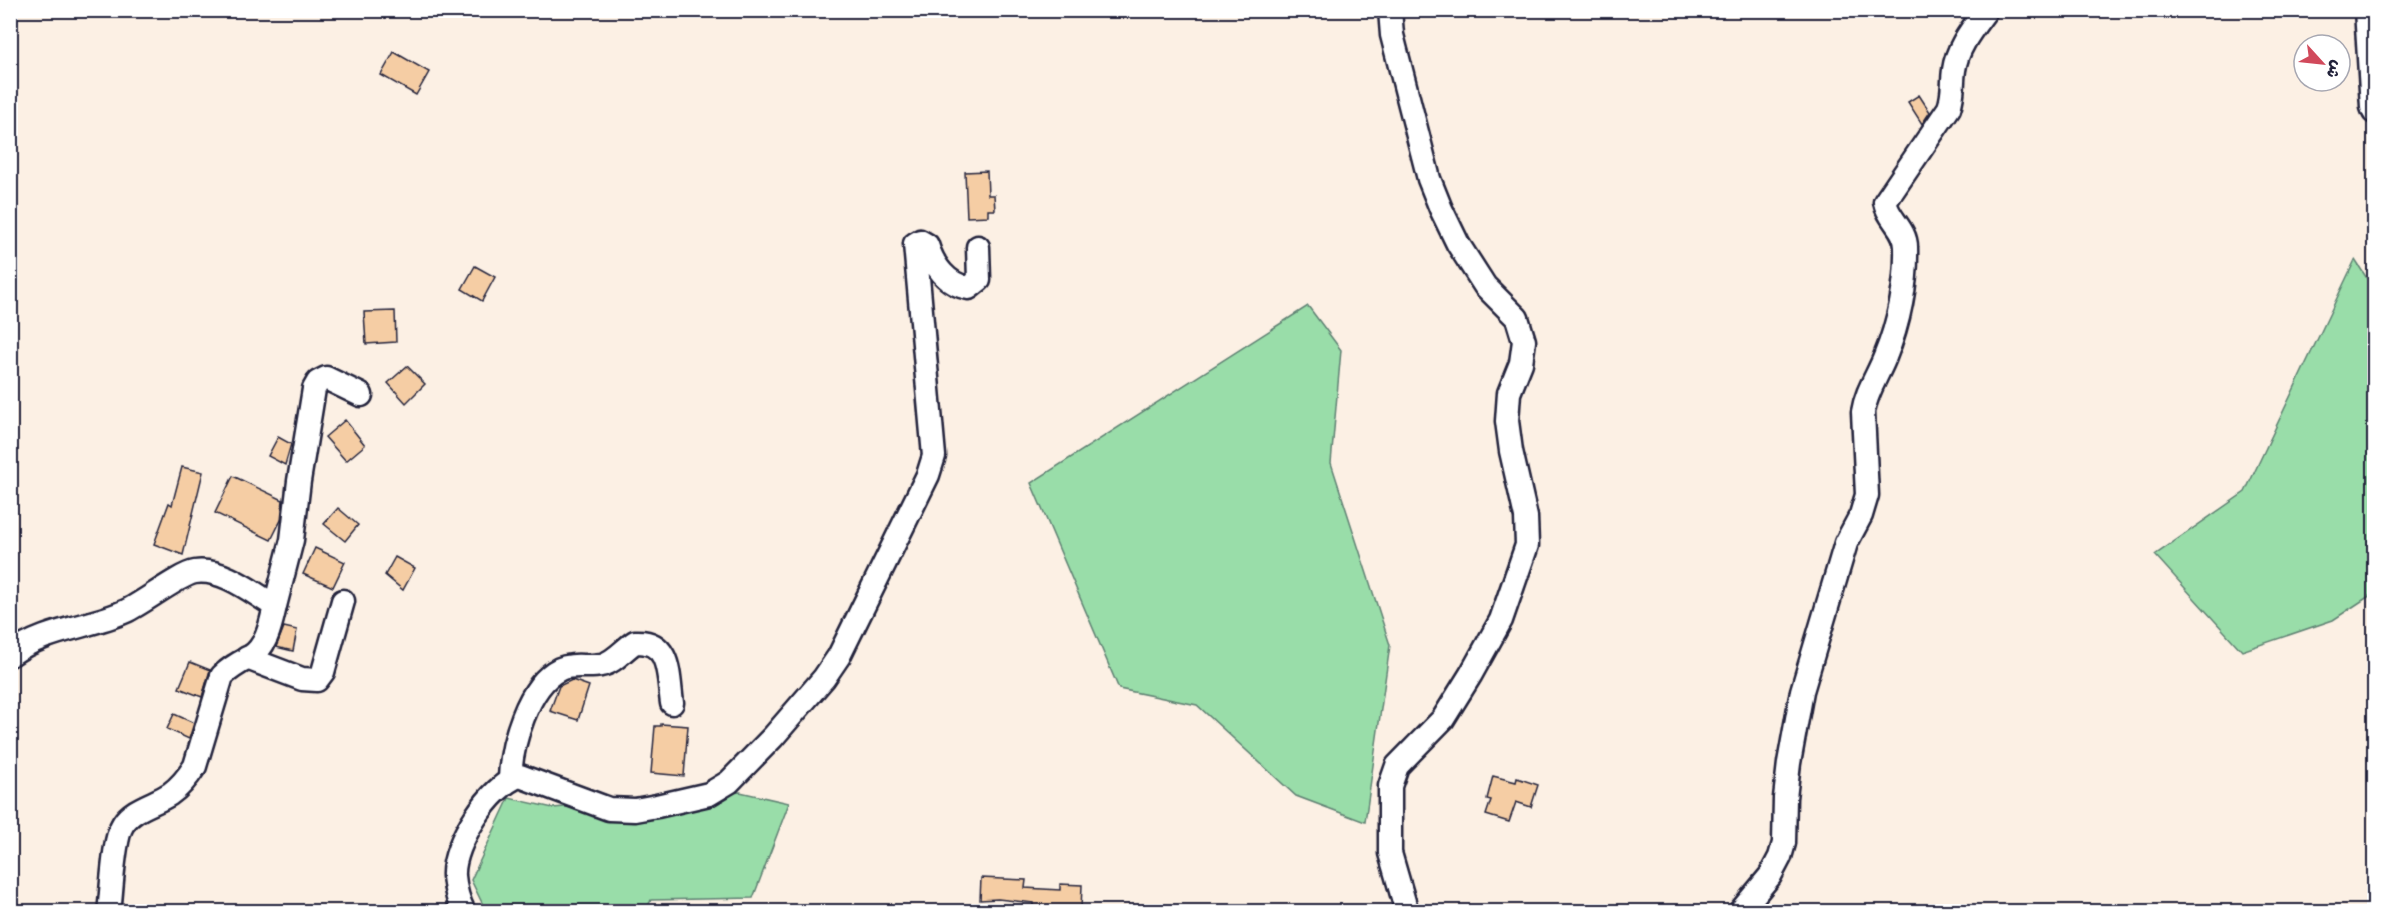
<svg xmlns="http://www.w3.org/2000/svg" width="2385" height="922" viewBox="0 0 2385 922" font-family="Dekko,'Playpen Sans Arabic',sans-serif">
<style>
.green{fill:#99dda9;stroke:#5e8072;stroke-width:1.5}
.building{fill:#f5cda4;stroke:#22223b;stroke-width:1.5}
.lines{fill:none;stroke-linecap:round;stroke-linejoin:round}
.minor-casing{stroke:#22223b;stroke-width:27}
.minor{stroke:#fff;stroke-width:22}
</style>
<rect width="100%" height="100%" fill="#fcf0e4"/>
<filter id="ink" filterUnits="userSpaceOnUse"><feTurbulence type="fractalNoise" baseFrequency=".0167" numOctaves="2"/><feDisplacementMap in="SourceGraphic" scale="12" xChannelSelector="R" yChannelSelector="G"/><feConvolveMatrix kernelMatrix="1 2 1 2 8 2 1 2 1" color-interpolation-filters="sRGB"/></filter>
<g filter="url(#ink)">
<g class="green">
<polygon points="2355,260 2374,289 2374,593 2333,620 2242,651 2155,555 2245,492"/>
<polygon points="1308,306 1341,350 1331,463 1390,645 1365,822 1296,796 1197,705 1119,689 1031,483"/>
<polygon points="740,792 789,803 753,898 651,900 645,912 486,911 471,880 509,798 553,808"/>
</g>
<g class="building">
<polygon points="394,52 429,72 416,95 381,75"/>
<polygon points="1919,95 1930,112 1922,124 1908,102"/>
<polygon points="987,171 988,195 994,195 995,210 988,210 988,216 967,217 965,172"/>
<polygon points="475,266 495,277 482,301 462,289"/>
<polygon points="395,311 396,342 366,344 364,312"/>
<polygon points="407,366 425,384 406,403 388,383"/>
<polygon points="345,420 365,445 346,461 325,437"/>
<polygon points="278,437 291,444 285,465 268,456"/>
<polygon points="182,467 203,472 183,555 154,544 169,503 172,505"/>
<polygon points="233,476 283,500 281,520 271,540 215,513"/>
<polygon points="338,508 358,525 345,541 324,524"/>
<polygon points="315,548 345,562 333,587 303,574"/>
<polygon points="395,557 415,568 403,590 385,575"/>
<polygon points="284,627 297,630 293,651 276,647"/>
<polygon points="190,662 210,670 202,697 179,688"/>
<polygon points="572,680 589,686 578,720 550,711 559,686"/>
<polygon points="174,714 194,723 189,739 167,729"/>
<polygon points="661,724 688,726 684,776 651,773 655,726 661,726"/>
<polygon points="1493,776 1516,782 1517,778 1538,785 1531,807 1516,802 1509,822 1486,815 1491,800 1487,799"/>
<polygon points="981,878 1026,880 1025,888 1060,890 1060,884 1082,885 1081,909 1033,906 1033,903 998,899 980,900"/>
</g>
<g class="lines">
<g class="minor-casing">
<g id="minor">
<polyline points="1390,10 1392,35 1429,179 1441,209 1458,244 1485,286 1517,318 1524,341 1521,363 1509,393 1507,421 1511,451 1526,517 1527,545 1501,620 1471,674 1443,719 1397,766 1390,786 1390,853 1407,912"/>
<polyline points="2366,10 2372,107 2374,112"/>
<polyline points="275,606 292,540 299,481 314,389 318,382 326,378 361,395"/>
<path d="M 10,655 C 45,629 88,628 126,611 C 143,603 181,574 195,572 C 223,568 253,593 275,606 C 271,623 267,647 250,657 C 239,663 231,667 222,676 L 195,766 C 188,777 180,787 170,794 C 155,804 133,808 123,824 C 113,839 112,892 109,912"/>
<polyline points="247,658 302,679 317,680 323,672 343,601"/>
<path d="M 510,779 C 511,746 527,685 560,669 C 573,663 587,668 601,665 C 614,663 624,649 635,642 C 671,640 668,675 672,703"/>
<path d="M 464,912 C 458,901 455,887 454,876 C 452,845 491,784 520,776 L 609,809 L 635,810 L 657,806 L 709,794 L 729,782 L 773,737 L 824,678 L 839,656 L 928,475 L 934,456 L 915,244 L 920,241 L 927,245 C 933,265 947,285 969,288 L 979,280 L 978,247"/>
<path d="M 1740,912 L 1770,876 L 1780,857 L 1784,843 L 1785,798 L 1789,763 L 1802,691 L 1846,543 L 1861,515 L 1867,495 L 1863,412 C 1866,392 1878,375 1885,357 C 1899,323 1907,283 1906,247 C 1906,229 1888,219 1885,202 L 1949,108 C 1954,94 1952,83 1954,70 C 1957,47 1973,28 1986,10"/>
</g>
</g>
<use href="#minor" class="minor"/>
</g>
</g>
<rect width="2385" height="922" fill="none" stroke="#fff" stroke-width="36"/>
<rect x="18" y="18" width="2349" height="886" fill="none" stroke="#22223b" stroke-width="2" filter="url(#ink)"/>
<g transform="translate(2322 63) rotate(117)"><circle r="28" fill="#ffffff" stroke="#a7a7b1" stroke-width="1.5"/>
<path d="M0-4.5L10 22L0 15L-10 22Z" fill="#d1495b"/>
<text y="-9" font-size="16" font-weight="bold" text-anchor="middle" fill="#22223b">ش</text>
</g>
</svg>
